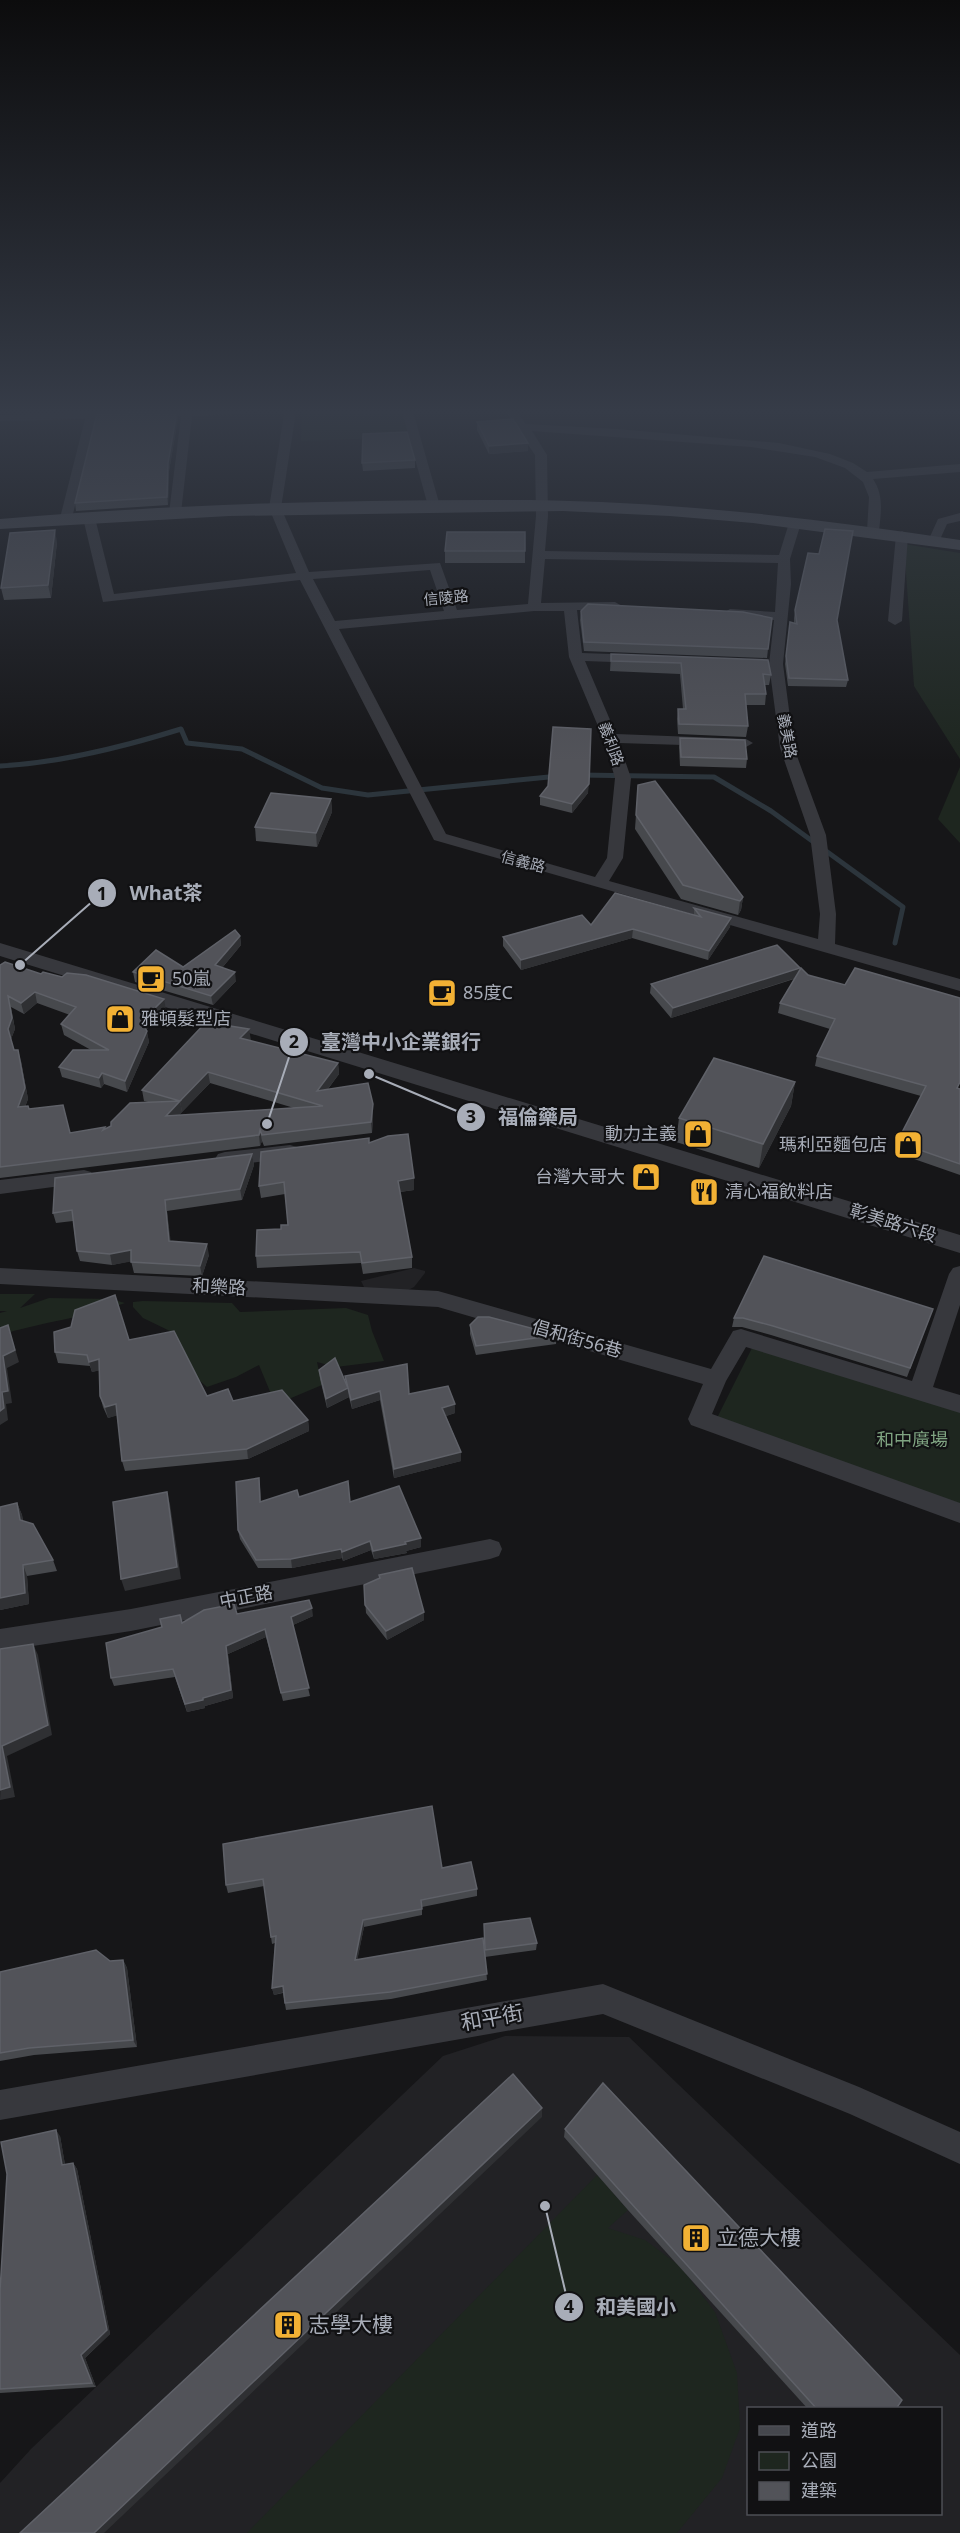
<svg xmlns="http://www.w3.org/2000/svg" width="960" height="2533" viewBox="0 0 960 2533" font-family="'Noto Sans','Noto Sans TC',sans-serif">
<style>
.built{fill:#222225;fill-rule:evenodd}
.green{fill:#1e261f}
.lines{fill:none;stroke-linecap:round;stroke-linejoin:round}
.stream{stroke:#2c353c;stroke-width:5}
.minor{fill:#37383d;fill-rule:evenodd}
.tertiary{fill:#37383d;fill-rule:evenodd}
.secondary{fill:#45474d;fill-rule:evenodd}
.wall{fill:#47494d;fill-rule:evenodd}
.shaded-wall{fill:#2f3033}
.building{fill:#525359;stroke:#5f6168;stroke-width:1.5}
.labels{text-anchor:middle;stroke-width:4.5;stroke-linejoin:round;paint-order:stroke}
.far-street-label{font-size:15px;fill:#a8adb8;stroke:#111113}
.poi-label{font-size:18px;fill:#a8adb8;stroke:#111113;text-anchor:start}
.street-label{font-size:18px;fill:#a8adb8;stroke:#111113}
.park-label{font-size:18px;fill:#7fa381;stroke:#111113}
.near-street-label{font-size:21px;fill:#a8adb8;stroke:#111113}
.near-poi-label{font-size:21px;fill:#a8adb8;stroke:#111113;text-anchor:start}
.leader{fill:none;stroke:#a8adb8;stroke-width:2}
.callout-dot{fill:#a8adb8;stroke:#111113;stroke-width:2}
.mark-label{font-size:18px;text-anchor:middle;font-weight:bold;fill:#111}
.callout-label{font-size:20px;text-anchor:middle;font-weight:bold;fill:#a8adb8;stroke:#111113;stroke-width:4.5;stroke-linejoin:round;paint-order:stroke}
</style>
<rect width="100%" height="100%" fill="#161618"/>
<g class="built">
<polygon points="414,1268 425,1271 425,1273 414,1287 408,1290 365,1289 361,1281"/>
<path d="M 505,2036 L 629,2037 L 960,2355 L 960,2533 L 0,2533 L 0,2483 L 31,2449 L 443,2056 ZM 748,2408 L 940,2408 L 940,2514 L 748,2514 Z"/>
</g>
<g class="green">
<polygon points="404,410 413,437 301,441 302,412"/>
<polygon points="904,544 960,553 960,759 914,686"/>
<polygon points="960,767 960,843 938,819"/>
<path d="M 0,1294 L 35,1294 L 20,1308 L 49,1298 L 111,1299 L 125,1303 C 85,1318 41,1322 0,1335 L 0,1313 L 7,1311 L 0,1311 Z"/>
<polygon points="143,1301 232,1303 240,1312 346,1308 368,1315 372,1331 384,1361 336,1367 317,1362 322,1385 284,1401 271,1394 259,1365 236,1377 207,1387 192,1374 172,1332 143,1318 133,1307 133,1302"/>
<polygon points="754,1344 960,1410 960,1504 717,1418"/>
<polygon points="597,2175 628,2210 608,2228 645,2240 680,2266 715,2312 737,2373 740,2428 722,2478 677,2533 247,2533"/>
</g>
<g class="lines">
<g class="stream">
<path d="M 0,766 C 61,763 123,747 181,729 L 187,743 L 242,749 L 322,788 L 368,795 L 559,776"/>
<polyline points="580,775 714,777 771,811 903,907 895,943"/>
</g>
<g class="minor">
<polygon points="88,408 98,408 98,412 240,408 245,411 239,414 192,416 181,513 175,517 169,513 181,416 96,419 72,518 66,522 60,518 85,419 0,421 0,415 86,412"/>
<path d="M 285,408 L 338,408 L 332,411 L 296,412 L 281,508 L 309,572 L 440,563 L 457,610 L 528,604 L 536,516 L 535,455 L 503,408 L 514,408 L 526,424 L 617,429 L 779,443 L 830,454 L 853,463 L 867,472 L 960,464 L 960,472 L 873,479 C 884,495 881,512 879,531 L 873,535 L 867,531 L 869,497 L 863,482 L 845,468 L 815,457 L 751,447 L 532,431 L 547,455 L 548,516 L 545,551 L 779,555 L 789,523 L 795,519 L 799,520 L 801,523 L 790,559 L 791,584 L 783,664 L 794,748 L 826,835 L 836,914 L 835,944 L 960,979 L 960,991 L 434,840 L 300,580 L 103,602 L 83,518 L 89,514 L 95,518 L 114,594 L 296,573 L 269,508 ZM 545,559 L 778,563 L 775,612 L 730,609 L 723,613 L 730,617 L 774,620 L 769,664 L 780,748 L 810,835 L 820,914 L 818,939 L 609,881 L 623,858 L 631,778 L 619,743 L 746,747 L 753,743 L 746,739 L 616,734 L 585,661 L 640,663 L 647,659 L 640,655 L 582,653 L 577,610 L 615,610 L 622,606 L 615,602 L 541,603 ZM 430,570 L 444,611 L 335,621 L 313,579 ZM 534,611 L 564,611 L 569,657 L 603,738 L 615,778 L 607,858 L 595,877 L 446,834 L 339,629 Z"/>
<polygon points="401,408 412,408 440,506 438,509 434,510 428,506"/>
<polygon points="960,513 960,521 947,524 938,544 930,544 928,541 938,519"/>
<polygon points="902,531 908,535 902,621 895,625 888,621 896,535"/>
<polygon points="290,1145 297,1147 300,1152 297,1157 225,1166 218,1164 215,1159 218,1154 225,1152"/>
<polygon points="84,1170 91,1172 94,1177 91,1182 0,1194 0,1180"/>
<polygon points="960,1266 960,1305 933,1387 960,1395 960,1413 746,1347 726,1381 712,1414 960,1503 960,1523 691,1425 688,1419 703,1384 438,1307 0,1284 0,1268 438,1291 711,1369 733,1331 741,1329 912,1381 949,1274 953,1268"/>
<polygon points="490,1539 499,1542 502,1549 499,1556 490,1559 131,1631 0,1651 0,1629 131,1609"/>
<polygon points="603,1984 859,2087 960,2132 960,2164 850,2114 603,2014 0,2120 0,2090"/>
</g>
<polygon class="tertiary" points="0,943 960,1235 960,1253 0,956"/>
<path class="secondary" d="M 530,500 C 675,502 817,518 960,540 L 960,550 L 753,523 L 670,516 L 563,511 L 229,516 L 0,529 L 0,519 C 176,504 353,499 530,500 Z"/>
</g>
<g class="wall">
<polygon points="100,408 167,408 100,410"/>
<polygon points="178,418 169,471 168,505 76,511 75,503"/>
<polygon points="477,422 528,443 528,451 489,454 477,430"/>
<polygon points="415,460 415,468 363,471 362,463"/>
<polygon points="525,532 525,563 445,563 445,551"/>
<polygon points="57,542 51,598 4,600 1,588"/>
<polygon points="795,610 837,620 848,680 846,687 788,686 785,664 789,630 794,623 794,618"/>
<polygon points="581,611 768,649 767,658 584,651 580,620"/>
<polygon points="611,654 771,675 769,685 765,685 766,694 765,705 746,705 748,726 746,737 678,734 677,719 678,709 683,709 680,674 610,671"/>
<polygon points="680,738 747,759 746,768 680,766 679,747"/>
<polygon points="638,785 743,897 741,910 738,915 681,899 635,829"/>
<polygon points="548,786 588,793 572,813 540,805 540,796"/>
<polygon points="331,799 332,812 317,847 256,841 255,827"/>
<polygon points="694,908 731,918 730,927 708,960 632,938 521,970 503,946 503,937 591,925 694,915"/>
<polygon points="240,936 241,945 222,968 236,981 213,1005 135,982 133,972 183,967"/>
<path d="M 0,965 L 41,974 L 166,1010 L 146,1029 L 149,1042 L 127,1092 L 104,1084 L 101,1088 L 62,1077 L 59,1067 L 91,1050 L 64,1035 L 61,1024 L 70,1015 L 37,1003 L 24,1014 L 11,1007 L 15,1029 L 11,1039 L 14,1050 L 21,1061 L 28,1099 L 25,1107 L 70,1133 L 105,1129 L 111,1126 L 148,1102 L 144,1101 L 142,1090 L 251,1040 L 250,1041 L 338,1063 L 339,1074 L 328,1089 L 373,1115 L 372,1133 L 264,1146 L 262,1141 L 260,1146 L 0,1178 ZM 210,1083 L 294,1108 L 179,1115 Z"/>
<polygon points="800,968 960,1089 960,1175 894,1152 897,1142 921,1096 815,1066 817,1056 830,1029 778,1013 780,1003 794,979 671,1018 650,993 651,984"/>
<polygon points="795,1082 791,1106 759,1168 676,1142 679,1118"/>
<polygon points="369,1138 369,1142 414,1178 414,1190 400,1192 412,1257 412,1268 363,1274 361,1263 257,1268 256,1256 281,1229 288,1225 285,1194 261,1198 259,1186"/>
<polygon points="252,1154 254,1165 242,1200 167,1211 170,1241 209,1255 202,1276 134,1273 131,1261 112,1265 80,1261 77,1251 73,1221 56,1223 53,1213"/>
<polygon points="933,1309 907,1377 771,1335 742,1327 732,1327 734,1318"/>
<polygon points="470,1325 557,1335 556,1344 476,1355 470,1334"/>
<polygon points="129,1340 207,1396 233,1401 308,1420 309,1431 248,1459 125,1471 122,1461 117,1415 108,1418 103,1407 100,1396 99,1370 92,1372 90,1366 58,1363 55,1352"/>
<polygon points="319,1370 346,1383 345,1376 409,1394 455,1413 446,1416 461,1452 461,1461 394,1478 380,1400 352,1409 349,1397 327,1408 320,1379"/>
<polygon points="260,1487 261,1502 299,1497 350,1502 421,1547 406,1551 407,1553 374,1559 371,1550 343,1561 342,1558 292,1568 258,1568 240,1539 238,1530"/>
<polygon points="17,1503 22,1515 23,1521 53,1560 57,1571 27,1576 29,1604 0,1610"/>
<polygon points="379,1575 424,1620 387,1640 366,1613 364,1585 380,1579"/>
<polygon points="237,1614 313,1616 293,1625 310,1696 283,1701 266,1637 228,1654 233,1698 205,1706 205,1708 187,1712 175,1677 114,1686 111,1678 182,1623"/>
<polygon points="223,1844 442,1868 477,1889 477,1896 422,1907 422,1915 364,1927 357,1960 484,1950 537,1943 536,1950 485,1957 487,1980 391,1999 286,2010 283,1993 274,1995 272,1988 275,1943 272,1944 271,1937 264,1886 228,1893 226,1885"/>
<polygon points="123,1960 127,1968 137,2047 34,2055 0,2061 0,1972"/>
<polygon points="565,2129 896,2409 808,2409 628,2210 564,2137"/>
<polygon points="60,2136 65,2165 73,2163 77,2169 110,2334 85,2358 96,2387 0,2393 0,2291"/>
</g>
<g class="shaded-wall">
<polygon points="367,408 386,408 364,417 364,409"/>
<polygon points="177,411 178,418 169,471 168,505 167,497 168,463"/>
<polygon points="528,443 528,451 489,454 489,446"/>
<polygon points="55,530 57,542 51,598 48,585"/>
<polygon points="589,784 588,793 572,813 572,804"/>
<polygon points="331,799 332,812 317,847 316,833"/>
<polygon points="743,897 741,910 738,915 740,901"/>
<polygon points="731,918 730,927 708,960 709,951"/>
<polygon points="633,929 632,938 521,970 521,960"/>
<polygon points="240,936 241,945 216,975 215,965"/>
<polygon points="800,968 799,977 671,1018 673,1008"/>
<polygon points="235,972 236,981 213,1005 211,996"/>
<polygon points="35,992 37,1003 24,1014 21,1003"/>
<polygon points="8,996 15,1029 11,1039 8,1029"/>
<polygon points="164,999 166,1010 143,1033 141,1022"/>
<polygon points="249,1029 251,1040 242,1049 240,1038"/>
<polygon points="147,1031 149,1042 127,1092 125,1081"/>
<polygon points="18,1050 21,1061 28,1099 21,1118 18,1107"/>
<polygon points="338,1063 339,1074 318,1102 317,1091"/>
<polygon points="208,1072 210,1083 182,1112 180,1101"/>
<polygon points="102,1073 104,1084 101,1088 99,1078"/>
<polygon points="795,1082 791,1106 759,1168 763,1144"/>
<polygon points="180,1101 182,1112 168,1127 166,1116"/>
<polygon points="373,1104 373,1115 372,1133 371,1122"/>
<polygon points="260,1130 262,1141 260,1146 259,1135"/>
<polygon points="252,1154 254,1165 242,1200 240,1189"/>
<polygon points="414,1178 414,1190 399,1192 398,1181"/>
<polygon points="165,1200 167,1211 172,1252 169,1241"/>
<polygon points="207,1244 209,1255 202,1276 200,1266"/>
<polygon points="131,1250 134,1261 112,1265 110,1254"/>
<polygon points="8,1325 19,1362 7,1368 12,1403 6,1404 8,1420 0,1425 0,1411 2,1392 3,1356"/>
<polygon points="99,1359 102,1370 92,1372 89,1362"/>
<polygon points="348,1388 349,1397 327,1408 326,1399"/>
<polygon points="380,1391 380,1400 352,1409 351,1400"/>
<polygon points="116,1404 119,1415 108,1418 105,1407"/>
<polygon points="455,1404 455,1413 443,1417 442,1408"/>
<polygon points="308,1420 309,1431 248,1459 247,1449"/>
<polygon points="461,1452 461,1461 394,1478 394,1469"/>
<polygon points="259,1478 260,1487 261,1511 260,1502"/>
<polygon points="167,1492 170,1504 181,1579 125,1591 121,1579"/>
<polygon points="17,1503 22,1515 24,1532 20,1520"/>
<polygon points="421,1538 421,1547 406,1551 407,1553 374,1559 373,1551"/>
<polygon points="370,1541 371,1550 343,1561 342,1552"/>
<polygon points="341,1549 342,1558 292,1568 291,1559"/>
<polygon points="23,1565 27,1576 29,1604 0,1610 0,1598"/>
<polygon points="312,1608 313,1616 293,1625 291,1617"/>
<polygon points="424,1612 424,1620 387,1640 386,1631"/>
<polygon points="265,1629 266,1637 228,1654 233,1698 205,1706 205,1708 187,1712 185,1704 203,1698 226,1646"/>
<polygon points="33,1644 38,1655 52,1735 7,1756 15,1797 0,1800 2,1746"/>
<polygon points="363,1920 364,1927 356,1967 355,1960"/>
<polygon points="123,1960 127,1968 137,2047 133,2040"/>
<polygon points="283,1986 284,1992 274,1995 272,1988"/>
<polygon points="542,2108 542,2117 104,2533 94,2533"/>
<polygon points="56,2130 60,2136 66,2170 62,2165"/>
<polygon points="73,2163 77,2169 110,2334 85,2358 96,2387 92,2383 81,2355"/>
</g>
<g class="building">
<polygon points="177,411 168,463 167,497 75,503 97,414"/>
<polygon points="513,419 528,443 489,446 477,422"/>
<polygon points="407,432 415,460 362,463 363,434"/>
<polygon points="825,529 853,531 837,620 848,680 789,678 786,656 790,622 797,624 795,610 808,553 819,554"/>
<polygon points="55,530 48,585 1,588 10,533"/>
<polygon points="447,532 525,532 525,551 445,551"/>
<polygon points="588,604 743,612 772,618 768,649 584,642 581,611"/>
<polygon points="611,654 768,660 771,675 763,674 766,694 745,694 748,726 679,724 678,709 686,709 681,663 611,661"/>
<polygon points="553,727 591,729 589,784 572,804 540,796 548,786"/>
<polygon points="680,738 745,740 747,759 681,757"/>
<polygon points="655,781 743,897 740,901 683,885 636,815 638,785"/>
<polygon points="271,793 331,799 316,833 255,827"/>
<polygon points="615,893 701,917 694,908 731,918 709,951 633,929 521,960 503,937 582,915 591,925"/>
<polygon points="235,930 240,936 215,965 235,972 211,996 133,972 156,950 183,967"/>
<polygon points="777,945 800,968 673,1008 651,984"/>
<polygon points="5,962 41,974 43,972 62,977 67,973 86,975 164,999 141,1022 147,1031 125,1081 102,1073 99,1078 59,1067 73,1050 109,1050 61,1024 76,1007 35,992 21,1003 8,996 12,1018 8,1029 14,1050 18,1050 25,1088 18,1107 28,1106 29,1109 63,1105 70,1133 105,1127 103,1130 111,1126 111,1122 130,1103 180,1101 166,1116 323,1106 208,1072 180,1101 142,1090 210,1018 224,1025 249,1029 240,1038 338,1063 317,1091 368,1083 373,1104 371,1122 262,1135 260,1130 259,1135 0,1167 0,965"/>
<polygon points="801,968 808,975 845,985 855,968 960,998 960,1082 957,1088 960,1089 960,1164 897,1142 926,1086 817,1056 835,1019 780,1003"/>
<polygon points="714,1058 795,1082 763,1144 679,1118"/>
<polygon points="408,1134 414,1178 398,1181 412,1257 362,1263 360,1252 256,1256 257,1230 281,1229 281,1225 288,1225 284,1182 259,1186 261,1152 369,1138 369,1143 388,1136"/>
<polygon points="252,1154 240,1189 165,1200 169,1241 207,1244 200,1266 131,1262 131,1250 110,1254 77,1251 72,1210 53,1213 55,1178"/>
<polygon points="764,1256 933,1309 910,1368 773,1326 743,1318 734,1318"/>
<polygon points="115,1295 129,1340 174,1331 207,1396 228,1389 233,1401 282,1390 308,1420 247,1449 122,1461 116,1404 105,1407 100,1396 99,1359 89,1362 87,1355 55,1352 54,1332 71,1327 75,1310"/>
<polygon points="478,1317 489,1317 557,1335 476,1346 470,1325"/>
<polygon points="8,1325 15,1350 3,1356 8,1391 2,1392 4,1408 0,1411 0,1328"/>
<polygon points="335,1358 348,1388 326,1399 319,1370"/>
<polygon points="407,1364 409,1394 448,1386 455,1404 442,1408 461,1452 394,1469 380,1391 351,1400 345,1376"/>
<polygon points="259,1478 260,1502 297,1490 299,1497 348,1481 350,1502 399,1486 421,1538 405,1542 406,1544 373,1551 370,1541 342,1552 341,1549 291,1559 256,1560 238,1530 236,1482"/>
<polygon points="167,1492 177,1567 121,1579 113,1502"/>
<polygon points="17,1503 20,1520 33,1524 53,1560 23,1565 25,1593 0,1598 0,1507"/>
<polygon points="412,1568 424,1612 386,1631 365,1605 364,1585 380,1578 379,1575"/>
<polygon points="309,1600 312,1608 291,1617 309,1688 281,1693 265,1629 226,1646 231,1690 203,1698 203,1700 185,1704 173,1669 111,1678 106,1643 162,1627 160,1619 180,1615 182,1623 204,1610 234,1604 237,1614"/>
<polygon points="33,1644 48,1725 2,1746 10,1787 0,1790 0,1649"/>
<polygon points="432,1806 442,1868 471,1862 477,1889 421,1900 422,1909 363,1920 355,1960 483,1938 487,1974 390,1992 285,2003 283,1986 272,1988 276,1936 271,1937 263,1879 226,1885 223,1844"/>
<polygon points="530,1918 537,1943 485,1950 484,1924"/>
<polygon points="96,1950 110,1961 123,1960 133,2040 29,2048 0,2053 0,1972"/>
<polygon points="513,2074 542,2108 94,2533 20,2533"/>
<polygon points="603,2083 902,2400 896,2409 817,2409 630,2202 565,2129"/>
<polygon points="56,2130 62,2165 73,2163 107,2330 81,2355 92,2383 0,2389 0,2291 7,2174 1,2142"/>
</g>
<linearGradient id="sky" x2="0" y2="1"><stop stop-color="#0c0c0d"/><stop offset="0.54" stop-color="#363c48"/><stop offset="1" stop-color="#363c48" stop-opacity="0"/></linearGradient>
<rect width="960" height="762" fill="url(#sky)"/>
<defs>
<g id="cafe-square" transform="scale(1.5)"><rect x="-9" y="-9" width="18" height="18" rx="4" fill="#f2b134" stroke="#111113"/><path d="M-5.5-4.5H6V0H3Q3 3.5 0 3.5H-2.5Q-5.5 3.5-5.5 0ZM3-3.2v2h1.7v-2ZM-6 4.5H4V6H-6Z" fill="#111"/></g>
<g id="shop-square" transform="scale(1.5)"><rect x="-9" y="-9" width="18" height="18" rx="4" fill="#f2b134" stroke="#111113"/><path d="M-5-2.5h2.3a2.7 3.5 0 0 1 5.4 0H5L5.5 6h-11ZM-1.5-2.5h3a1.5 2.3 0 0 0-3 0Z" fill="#111"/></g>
<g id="restaurant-square" transform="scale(1.5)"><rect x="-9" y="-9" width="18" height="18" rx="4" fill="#f2b134" stroke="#111113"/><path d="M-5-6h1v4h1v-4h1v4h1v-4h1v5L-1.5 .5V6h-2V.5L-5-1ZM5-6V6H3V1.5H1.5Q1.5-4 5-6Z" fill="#111"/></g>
<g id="building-square" transform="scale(1.5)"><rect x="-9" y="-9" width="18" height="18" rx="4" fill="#f2b134" stroke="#111113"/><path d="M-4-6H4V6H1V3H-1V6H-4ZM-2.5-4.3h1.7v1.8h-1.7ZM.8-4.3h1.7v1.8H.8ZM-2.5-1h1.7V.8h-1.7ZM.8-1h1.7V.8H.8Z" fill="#111"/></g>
</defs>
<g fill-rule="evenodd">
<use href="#cafe-square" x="151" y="979"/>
<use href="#cafe-square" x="442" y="993"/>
<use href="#shop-square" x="120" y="1019"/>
<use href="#shop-square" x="698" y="1134"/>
<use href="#shop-square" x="908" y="1145"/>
<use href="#shop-square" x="646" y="1177"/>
<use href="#restaurant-square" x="704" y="1192"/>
<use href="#building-square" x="696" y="2238"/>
<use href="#building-square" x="288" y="2325"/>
</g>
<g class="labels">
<g class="far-street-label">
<text transform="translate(446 598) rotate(-5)" y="5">信陵路</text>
<text transform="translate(787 736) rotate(79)" y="5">義美路</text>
<text transform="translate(611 744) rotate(70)" y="5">義利路</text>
<text transform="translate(523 862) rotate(15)" y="5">信義路</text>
</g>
<g class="poi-label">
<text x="172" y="985">50嵐</text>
<text x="463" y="999">85度C</text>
<text x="141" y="1025">雅頓髮型店</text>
<text x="677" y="1140" text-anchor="end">動力主義</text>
<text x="887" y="1151" text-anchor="end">瑪利亞麵包店</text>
<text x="625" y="1183" text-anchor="end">台灣大哥大</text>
<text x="725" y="1198">清心福飲料店</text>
</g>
<g class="street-label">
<text transform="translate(893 1223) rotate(17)" y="6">彰美路六段</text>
<text transform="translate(219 1287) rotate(3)" y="6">和樂路</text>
<text transform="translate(577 1339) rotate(16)" y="6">倡和街56巷</text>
<text transform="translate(246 1597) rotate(-11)" y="6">中正路</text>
</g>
<g class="park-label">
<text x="912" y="1446">和中廣場</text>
</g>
<g class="near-street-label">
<text transform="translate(492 2018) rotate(-10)" y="7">和平街</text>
</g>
<g class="near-poi-label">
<text x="717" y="2245">立德大樓</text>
<text x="309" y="2332">志學大樓</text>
</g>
</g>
<path class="leader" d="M20 965L102 893M267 1124L294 1042M369 1074L471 1117M545 2206L569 2307"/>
<g class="callout-dot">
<circle cx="20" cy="965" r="6"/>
<circle cx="267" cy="1124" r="6"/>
<circle cx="369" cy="1074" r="6"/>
<circle cx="545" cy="2206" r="6"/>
<circle cx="102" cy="893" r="15"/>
<circle cx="294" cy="1042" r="15"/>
<circle cx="471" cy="1117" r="15"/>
<circle cx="569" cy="2307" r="15"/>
</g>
<g class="mark-label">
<text x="102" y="900">1</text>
<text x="294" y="1048">2</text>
<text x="471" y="1123">3</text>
<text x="569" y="2313">4</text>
</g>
<g class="callout-label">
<text x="166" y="900">What茶</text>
<text x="401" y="1049">臺灣中小企業銀行</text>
<text x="538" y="1124">福倫藥局</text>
<text x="636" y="2314">和美國小</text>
</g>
<rect x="747" y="2407" width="195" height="108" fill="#111113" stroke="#4d4f55" stroke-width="1.5"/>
<rect x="759" y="2426" width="30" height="9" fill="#45474d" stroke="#4d4f55" stroke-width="1.5"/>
<text x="801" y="2437" font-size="18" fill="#a8adb8">道路</text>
<rect x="759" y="2452" width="30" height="18" fill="#1e261f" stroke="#4d4f55" stroke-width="1.5"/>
<text x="801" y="2467" font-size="18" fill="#a8adb8">公園</text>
<rect x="759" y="2482" width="30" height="18" fill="#525359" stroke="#4d4f55" stroke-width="1.5"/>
<text x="801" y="2497" font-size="18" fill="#a8adb8">建築</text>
</svg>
